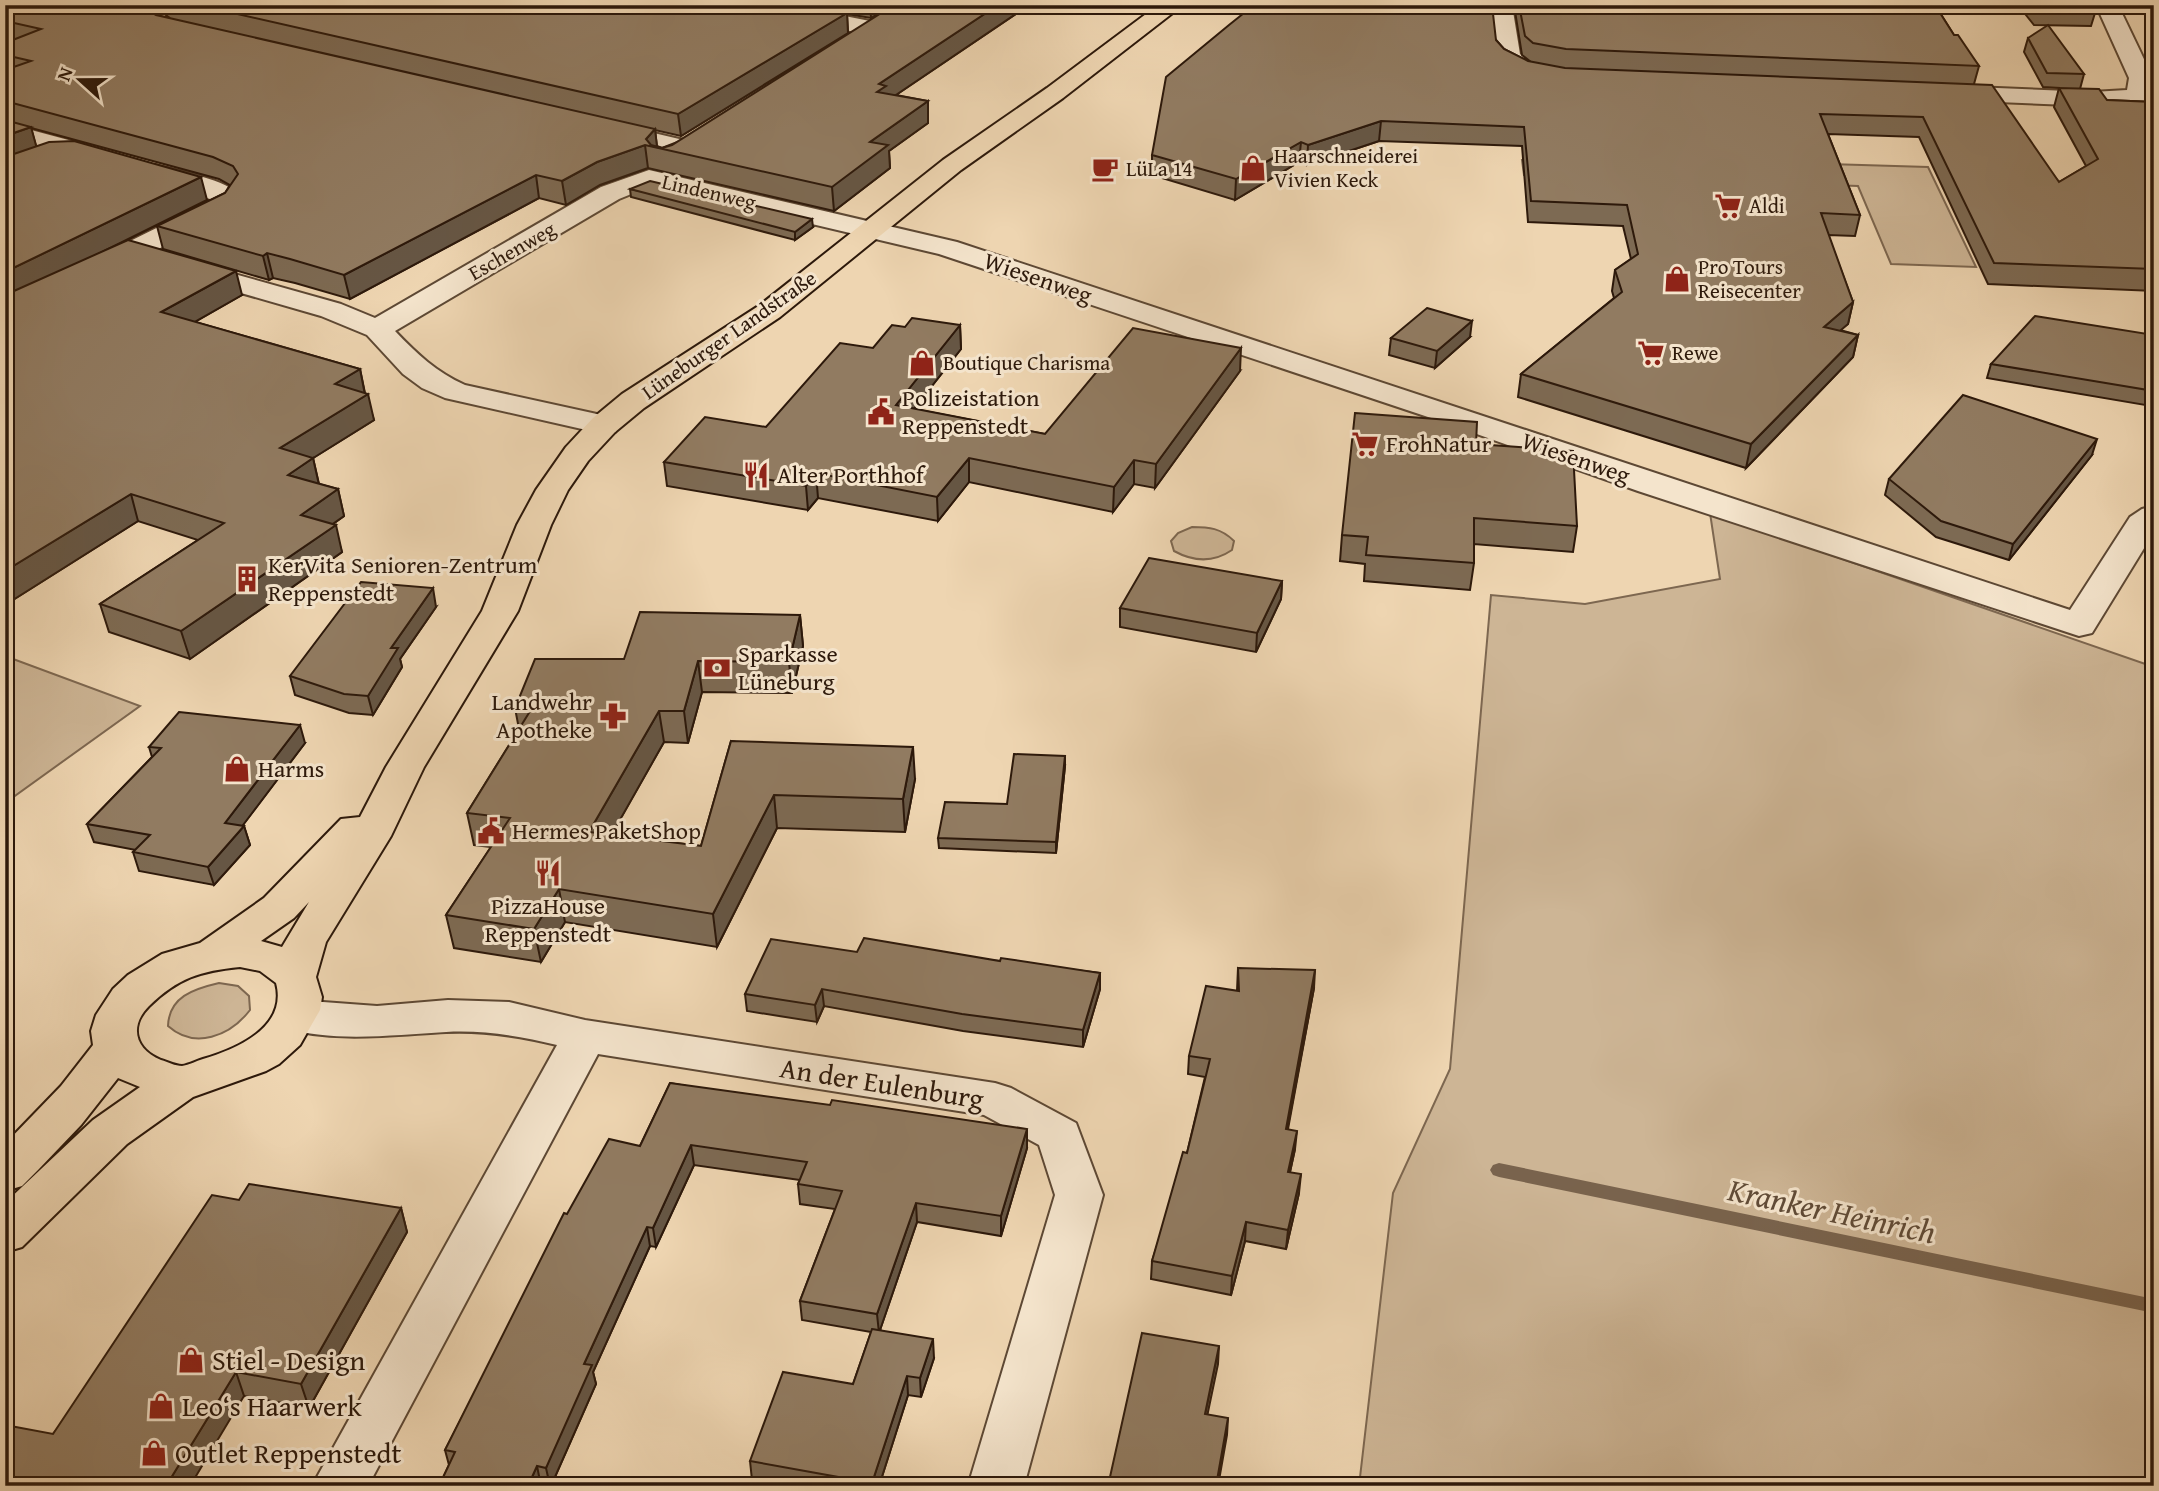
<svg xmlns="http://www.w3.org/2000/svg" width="2159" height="1491" viewBox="0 0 2159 1491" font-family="'Gentium Book Plus',serif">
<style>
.green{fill:#cdb595;stroke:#7d6750;stroke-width:2}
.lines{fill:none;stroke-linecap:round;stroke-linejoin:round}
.stream{fill:#79634d;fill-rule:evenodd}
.minor-casing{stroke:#5d4834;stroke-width:4}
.major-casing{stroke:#2d190b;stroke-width:4}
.minor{fill:#f4e4cc;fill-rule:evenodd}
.major{fill:#eed5b1;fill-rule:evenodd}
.wall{fill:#7d6a53;stroke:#2d190b;stroke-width:2}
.shaded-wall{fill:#665644;stroke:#2d190b;stroke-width:2}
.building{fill:#917b61;stroke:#2d190b;stroke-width:2}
.labels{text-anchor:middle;stroke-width:6;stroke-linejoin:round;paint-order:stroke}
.far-poi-label{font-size:21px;fill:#2d190b;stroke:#f4e4cc;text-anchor:start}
.far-street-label{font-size:21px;fill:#2d190b;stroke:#f4e4cc}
.street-label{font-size:24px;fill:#2d190b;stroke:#f4e4cc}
.poi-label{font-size:24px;fill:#2d190b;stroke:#f4e4cc;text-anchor:start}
.near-street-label{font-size:28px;fill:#2d190b;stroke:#f4e4cc}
.near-poi-label{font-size:28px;fill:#2d190b;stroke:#f4e4cc;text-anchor:start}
.near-water-label{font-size:32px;font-style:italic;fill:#604b37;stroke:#f4e4cc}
</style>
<rect width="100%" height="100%" fill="#eed5b1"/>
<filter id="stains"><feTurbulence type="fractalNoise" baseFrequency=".00286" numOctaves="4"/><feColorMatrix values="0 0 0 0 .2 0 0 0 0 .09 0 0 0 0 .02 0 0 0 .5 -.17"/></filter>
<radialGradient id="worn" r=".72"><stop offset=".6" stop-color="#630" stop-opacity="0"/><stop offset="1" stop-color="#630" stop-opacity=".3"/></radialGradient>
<g class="green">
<polygon points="1522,160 1723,161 1928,167 1976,267 1891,264 1858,186 1524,175"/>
<polygon points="1710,513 2154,667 2154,1486 1359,1486 1393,1193 1450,1069 1491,595 1585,604 1720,579"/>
<path d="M 1192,527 C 1209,527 1221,528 1234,541 L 1232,550 C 1213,563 1194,562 1174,551 L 1171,541 L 1178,533 Z"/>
<polygon points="5,656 140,706 5,803"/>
<path d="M 219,983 L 238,986 L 249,996 L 250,1010 C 230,1036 195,1050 168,1026 C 169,997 193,989 219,983 Z"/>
</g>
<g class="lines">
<polygon class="stream" points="1499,1163 2154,1299 2154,1313 1499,1177 1493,1175 1490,1170 1493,1165"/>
<g class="minor-casing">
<g id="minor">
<polygon points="744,5 789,5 875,22 883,24 886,29 883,34 875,36 755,12 747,10"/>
<path d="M 1490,5 L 1512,5 L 1520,54 C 1532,66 1554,64 1562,75 L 1558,80 C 1548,82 1540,80 1530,78 C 1493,68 1494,38 1490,5 Z"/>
<polygon points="2096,5 2118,5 2153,78 2145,101 2092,106 1949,100 1941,98 1937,93 1941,88 1949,86 2092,92 2127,90 2129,78"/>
<polygon points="607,122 692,142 696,147 692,152 683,155 598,134 595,129 598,124"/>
<polygon points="5,123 76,142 80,147 74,156 65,159 56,156 53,151 5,138"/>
<path d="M 155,165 C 176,171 229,179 241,197 L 229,214 L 15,320 L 5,323 L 5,303 L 213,200 L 146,178 L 142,173 L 146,168 Z"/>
<path d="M 649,170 L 957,242 L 2070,610 L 2130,517 L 2142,509 L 2154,506 L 2154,532 L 2092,633 L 2079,636 L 1638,491 L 1440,421 L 939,254 L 651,186 L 619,199 L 395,331 C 417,354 436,372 465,385 L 615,418 L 620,425 L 615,432 L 604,434 L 445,398 L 422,388 L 403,374 L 367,335 L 321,316 L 178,275 L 174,269 L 178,263 L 188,261 L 341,304 L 375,318 L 601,187 Z"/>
<path d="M 296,1000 L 377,1006 L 448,1000 L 509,1002 L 585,1020 L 995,1083 L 1011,1088 L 1076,1123 L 1103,1195 L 1024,1486 L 968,1486 L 1055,1195 L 1039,1145 L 984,1115 L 598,1054 L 368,1486 L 312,1486 L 557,1045 C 520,1036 484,1030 446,1032 C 391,1035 334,1043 280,1027 L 274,1016 L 280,1005 Z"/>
</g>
</g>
<g class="major-casing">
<path id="major" d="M 1158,5 L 1183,5 L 1063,98 L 961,170 L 780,317 L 644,408 L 615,432 L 588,461 L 568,490 L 551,525 L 518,611 L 424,767 L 391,836 L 326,942 L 316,977 L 322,997 L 320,1010 L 300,1045 L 279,1064 L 266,1071 L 193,1097 L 127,1144 L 22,1247 L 5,1252 L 5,1203 L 93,1120 L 140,1087 L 118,1078 L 81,1125 L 38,1170 L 22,1186 L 5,1191 L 5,1144 L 61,1086 L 93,1045 L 91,1031 L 96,1015 L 113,989 L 128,975 L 162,954 L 200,943 L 264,898 L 341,819 L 360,817 L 386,767 L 482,611 L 517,525 L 536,490 L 566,447 L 593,418 L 622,394 L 760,305 L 943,160 L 1047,88 ZM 309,902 L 282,947 L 261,941 L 294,918 ZM 240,967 L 260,971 L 276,983 C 288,1027 237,1049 203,1059 C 196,1061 189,1065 182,1066 C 175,1066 168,1062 161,1060 C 136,1050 128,1027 149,1006 C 178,978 200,971 240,967 Z"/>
</g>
<use href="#minor" class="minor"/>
<use href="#major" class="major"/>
</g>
<g class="wall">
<polygon points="7,5 139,5 156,15 170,18 163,13 161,5 892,5 871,18 847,14 848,33 681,136 655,130 657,146 662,148 1029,5 896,95 928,101 928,123 889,151 890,168 834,211 648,168 600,185 566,205 539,198 350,299 295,283 273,278 269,280 163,249 157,226 225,193 230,185 219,179 31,128 36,146 207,200 115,246 242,295 195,322 360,369 365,393 374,420 313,458 319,484 338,489 344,516 333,524 342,552 190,659 109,632 100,604 198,540 138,521 5,605 5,43 10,41 5,40 5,11 8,9"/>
<polygon points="1514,5 1935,5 1954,35 1979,66 1974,84 2059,182 2086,166 2054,107 2059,88 2043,87 2024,52 2028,38 2084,74 2080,89 2107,100 2154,102 2154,291 1988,284 1919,137 1828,134 1860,215 1855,236 1828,235 1853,302 1848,324 1840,330 1858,335 1853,357 1746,468 1518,397 1521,374 1614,298 1612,291 1615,270 1631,259 1623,226 1528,222 1522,146 1379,141 1307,165 1299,162 1235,200 1152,175 1152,155 1496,40 1504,49 1528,61 1531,62 1522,55"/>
<polygon points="2018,5 2088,5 2095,13 2091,26 2034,25"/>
<polygon points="630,189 813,227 795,240 631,197"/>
<polygon points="960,325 961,349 914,409 1045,434 1240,371 1155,488 1134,484 1113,512 969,482 938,521 818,498 808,510 667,486 664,462 766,427 873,348 905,327"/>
<polygon points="2154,335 2154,398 2151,406 1987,378 1991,364"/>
<polygon points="1470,337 1435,368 1389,355 1391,338"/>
<polygon points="1476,444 1577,526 1573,552 1474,544 1474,563 1470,590 1364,581 1365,564 1340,561 1342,535"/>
<polygon points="2092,455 2009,560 1936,537 1885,495 1889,479"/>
<polygon points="1282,581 1281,599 1256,652 1120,627 1120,608"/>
<polygon points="436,607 400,659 402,667 373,715 349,713 295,695 290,676"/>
<polygon points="800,615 803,646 792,693 702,692 688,743 664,742 611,835 701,846 731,741 915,779 905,832 777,828 717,947 565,922 541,962 454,948 446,915 491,847 474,845 467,813 519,729 515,708 624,659"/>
<polygon points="305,743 242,826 244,826 250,845 214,885 139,871 133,852 136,850 94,842 87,824 152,757 149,747"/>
<polygon points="1065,766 1056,853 939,848 938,838 1007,804"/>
<polygon points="857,952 1000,961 1100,973 1100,989 1083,1047 963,1031 824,1006 817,1022 747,1011 745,994"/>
<polygon points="1238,968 1314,988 1288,1129 1295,1149 1290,1172 1299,1193 1286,1249 1245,1241 1231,1295 1151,1279 1152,1261 1187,1153 1205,1077 1188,1074 1189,1056 1237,991"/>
<polygon points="670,1083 1027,1148 1001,1236 917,1222 880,1330 934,1358 921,1397 908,1395 879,1486 782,1486 752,1480 750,1461 853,1384 871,1332 802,1320 800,1301 835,1209 800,1204 798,1184 800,1180 694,1165 656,1247 650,1246 593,1372 596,1384 551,1486 439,1486 449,1465 445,1450 567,1214 640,1146"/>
<polygon points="239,1200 401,1208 407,1232 309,1408 244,1396 53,1434"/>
</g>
<g class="shaded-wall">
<polygon points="870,5 892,5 871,18"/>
<polygon points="998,5 1029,5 887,101 877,92 879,84"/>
<polygon points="847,13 848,33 681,136 678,114"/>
<polygon points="928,101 928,123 889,151 890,168 834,211 832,187 870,142"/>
<polygon points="1381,121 1379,141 1307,165 1308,145"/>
<polygon points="31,127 37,149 5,162 5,136"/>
<polygon points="655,129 657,147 647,145 646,139"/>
<polygon points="1301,142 1299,162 1235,200 1236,179"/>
<polygon points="645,145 648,168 600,185 566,205 562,181 597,162"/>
<polygon points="536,175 539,198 350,299 344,275"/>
<polygon points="201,177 207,200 5,300 5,272"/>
<polygon points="812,219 813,227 795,240 795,232"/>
<polygon points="267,253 273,278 269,280 263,256"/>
<polygon points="236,271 242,295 168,337 161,312"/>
<polygon points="1853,302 1848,324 1819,349 1824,327"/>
<polygon points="1472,321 1470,337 1435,368 1437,351"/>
<polygon points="960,325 961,349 898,429 896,405"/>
<polygon points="1858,335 1853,357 1746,468 1751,444"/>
<polygon points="1241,348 1240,371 1155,488 1156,464"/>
<polygon points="360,369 365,395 335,384"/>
<polygon points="368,394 374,420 286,475 280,448"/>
<polygon points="2097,439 2092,455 2009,560 2013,544"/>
<polygon points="313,458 319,485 288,475"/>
<polygon points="969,458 969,482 938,521 937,497"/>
<polygon points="1134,460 1134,484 1113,512 1114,487"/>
<polygon points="816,473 818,498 808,510 806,486"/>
<polygon points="338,489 344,516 307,542 301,515"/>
<polygon points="131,494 138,521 5,605 5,571"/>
<polygon points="336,525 342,552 190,659 181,631"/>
<polygon points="1282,581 1281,599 1256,652 1257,633"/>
<polygon points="433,588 436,607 400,659 402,667 373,715 368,696 391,648"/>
<polygon points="800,615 803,646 792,693 789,662"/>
<polygon points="698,661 702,692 688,743 684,711"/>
<polygon points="659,711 664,742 595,864 589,832"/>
<polygon points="300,725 305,743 231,841 225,823"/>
<polygon points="913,747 915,779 905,832 903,799"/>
<polygon points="1065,756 1065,766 1056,853 1056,842"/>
<polygon points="774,795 777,828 717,947 713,914"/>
<polygon points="244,826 250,845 214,885 208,867"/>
<polygon points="559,889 565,922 541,962 534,929"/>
<polygon points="1315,970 1314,988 1284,1147 1286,1129"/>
<polygon points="1100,973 1100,989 1083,1047 1083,1030"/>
<polygon points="822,989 824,1006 817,1022 815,1005"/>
<polygon points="1027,1129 1027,1148 1001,1236 1001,1216"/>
<polygon points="1297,1131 1295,1149 1286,1190 1288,1172"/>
<polygon points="691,1145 694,1165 656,1247 653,1228"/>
<polygon points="1301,1174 1299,1193 1286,1249 1288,1230"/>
<polygon points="916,1203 917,1222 879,1333 877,1314"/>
<polygon points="401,1208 407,1232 309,1408 301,1384"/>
<polygon points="1246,1222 1245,1241 1231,1295 1232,1276"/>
<polygon points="647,1227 650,1246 593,1372 596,1384 551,1486 550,1486 546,1468 584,1364"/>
<polygon points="933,1339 934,1358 921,1397 920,1378"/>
<polygon points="1219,1346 1218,1364 1204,1431 1205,1414"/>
<polygon points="236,1372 244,1396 190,1486 166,1486"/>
<polygon points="907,1376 908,1395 879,1486 872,1486 872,1483"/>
<polygon points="1228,1418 1227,1435 1218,1486 1216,1486"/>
<polygon points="537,1466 541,1486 528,1486"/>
</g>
<g class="building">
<polygon points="17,5 102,5 113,8 139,5 156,15 655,129 646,139 651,145 662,148 672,145 894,5 998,5 879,84 886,86 877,92 928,101 870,142 888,145 832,187 645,145 597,162 562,181 536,175 344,275 290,259 267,253 263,256 157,226 225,193 238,174 233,166 213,157 5,101 5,70 31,61 5,55 5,43 41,29 5,21 5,11"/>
<polygon points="198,5 810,5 847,13 678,114"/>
<polygon points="1254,5 1492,5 1496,40 1504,49 1528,61 1565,68 1992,85 2059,182 2098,159 2059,88 2099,89 2107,100 2154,102 2154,269 1994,263 1923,117 1820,114 1860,215 1821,213 1853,302 1824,327 1858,335 1751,444 1521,374 1622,292 1615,270 1638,254 1627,205 1531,201 1524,127 1381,121 1308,145 1301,142 1236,179 1152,155 1166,77 1229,25"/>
<polygon points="1519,5 1935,5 1954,35 1958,35 1979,66 1566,49 1533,43 1525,36"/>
<polygon points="2032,5 2088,5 2095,13 2037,12"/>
<polygon points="2048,25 2084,74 2047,73 2028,38"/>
<polygon points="5,120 31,127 5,136"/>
<polygon points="74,141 201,177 5,272 5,157 49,142"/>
<polygon points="650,181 812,219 795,232 630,189"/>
<polygon points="128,240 236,271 161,312 360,369 335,384 368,394 280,448 313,458 288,475 338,489 301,515 336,525 181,631 100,604 224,523 131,494 5,571 5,295"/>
<polygon points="1427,308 1472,321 1437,351 1391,338"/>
<polygon points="2035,316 2154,335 2154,391 1991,364"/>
<polygon points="912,318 960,325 896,405 1045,434 1133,328 1241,348 1156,464 1134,460 1114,487 969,458 937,497 816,473 806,486 664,462 705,417 766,427 840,343 873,348 892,325 905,327"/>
<polygon points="1963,395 2097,439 2013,544 1941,521 1889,479"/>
<polygon points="1355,413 1477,422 1476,444 1573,451 1577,526 1474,518 1474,563 1366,555 1368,537 1342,535"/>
<polygon points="1149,558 1282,581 1257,633 1120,608"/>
<polygon points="361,582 433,588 391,648 398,648 368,696 344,694 290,676"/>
<polygon points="640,612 800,615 789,662 698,661 684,711 659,711 589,832 701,846 731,741 913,747 903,799 774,795 713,914 559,889 534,929 446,915 510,818 467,813 532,708 515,708 535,659 624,659"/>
<polygon points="179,712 300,725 225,823 244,826 208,867 133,852 150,835 87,824 161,748 149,747"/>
<polygon points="1014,754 1065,756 1056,842 938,838 945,802 1007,804"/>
<polygon points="864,938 1000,961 1001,958 1100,973 1083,1030 962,1014 822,989 815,1005 745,994 771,939 857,952"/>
<polygon points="1238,968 1315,970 1286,1129 1297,1131 1288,1172 1301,1174 1288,1230 1246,1222 1232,1276 1152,1261 1183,1152 1187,1153 1210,1059 1189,1056 1206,986 1239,991"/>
<polygon points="670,1083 830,1105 832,1100 1027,1129 1001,1216 916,1203 877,1314 800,1301 842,1191 798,1184 807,1162 691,1145 653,1228 647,1227 584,1364 592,1365 546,1468 537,1466 528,1486 439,1486 455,1452 445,1450 564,1213 567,1214 609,1139 640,1146"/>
<polygon points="249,1184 401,1208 301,1384 236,1372 166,1486 5,1486 5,1425 53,1434 212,1195 239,1200"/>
<polygon points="872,1329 933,1339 920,1378 907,1376 872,1483 750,1461 783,1372 853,1384"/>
<polygon points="1142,1333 1219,1346 1205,1414 1228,1418 1216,1486 1108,1486"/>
</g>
<defs>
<g id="shop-bare" transform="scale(2.1)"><path d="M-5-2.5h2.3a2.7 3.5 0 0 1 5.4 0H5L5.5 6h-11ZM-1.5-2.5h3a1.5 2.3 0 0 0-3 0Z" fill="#8f2418" stroke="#f4e4cc" stroke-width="2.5" paint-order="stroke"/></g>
<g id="cafe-bare" transform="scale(2.1)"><path d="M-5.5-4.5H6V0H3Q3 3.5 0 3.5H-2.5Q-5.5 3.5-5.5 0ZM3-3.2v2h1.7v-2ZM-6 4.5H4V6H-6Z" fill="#8f2418" stroke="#f4e4cc" stroke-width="2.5" paint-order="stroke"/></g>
<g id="supermarket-bare" transform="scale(2.1)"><path d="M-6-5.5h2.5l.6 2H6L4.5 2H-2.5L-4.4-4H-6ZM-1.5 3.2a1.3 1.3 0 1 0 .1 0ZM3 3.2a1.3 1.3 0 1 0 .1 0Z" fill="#8f2418" stroke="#f4e4cc" stroke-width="2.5" paint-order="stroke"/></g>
<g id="civic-bare" transform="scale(2.1)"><path d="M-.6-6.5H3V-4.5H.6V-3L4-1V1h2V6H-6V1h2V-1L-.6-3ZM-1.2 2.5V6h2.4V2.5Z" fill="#8f2418" stroke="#f4e4cc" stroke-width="2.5" paint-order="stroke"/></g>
<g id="restaurant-bare" transform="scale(2.1)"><path d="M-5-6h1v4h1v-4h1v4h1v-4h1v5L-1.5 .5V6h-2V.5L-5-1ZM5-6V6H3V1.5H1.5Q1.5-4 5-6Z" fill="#8f2418" stroke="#f4e4cc" stroke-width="2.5" paint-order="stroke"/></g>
<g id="building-bare" transform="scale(2.1)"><path d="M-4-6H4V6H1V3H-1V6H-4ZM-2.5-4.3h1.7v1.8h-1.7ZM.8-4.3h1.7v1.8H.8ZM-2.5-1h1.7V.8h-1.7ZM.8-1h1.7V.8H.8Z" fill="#8f2418" stroke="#f4e4cc" stroke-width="2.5" paint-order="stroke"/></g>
<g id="bank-bare" transform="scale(2.1)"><path d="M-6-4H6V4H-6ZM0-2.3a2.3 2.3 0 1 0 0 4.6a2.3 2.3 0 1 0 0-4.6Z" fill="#8f2418" stroke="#f4e4cc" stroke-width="2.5" paint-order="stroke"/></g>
<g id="pharmacy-bare" transform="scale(2.1)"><path d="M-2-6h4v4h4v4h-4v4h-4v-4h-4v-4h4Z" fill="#8f2418" stroke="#f4e4cc" stroke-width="2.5" paint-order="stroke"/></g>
</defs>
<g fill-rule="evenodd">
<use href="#shop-bare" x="1253" y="168"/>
<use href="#cafe-bare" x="1105" y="169"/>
<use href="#supermarket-bare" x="1728" y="206"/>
<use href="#shop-bare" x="1677" y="279"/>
<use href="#supermarket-bare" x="1651" y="353"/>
<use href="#shop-bare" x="922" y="363"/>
<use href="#civic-bare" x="881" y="412"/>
<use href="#supermarket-bare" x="1365" y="444"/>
<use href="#restaurant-bare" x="756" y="475"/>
<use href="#building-bare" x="247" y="579"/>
<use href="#bank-bare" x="717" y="668"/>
<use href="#pharmacy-bare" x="613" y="716"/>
<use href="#shop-bare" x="237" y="769"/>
<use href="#civic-bare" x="491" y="831"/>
<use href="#restaurant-bare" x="548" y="873"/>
<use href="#shop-bare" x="191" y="1360"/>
<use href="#shop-bare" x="161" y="1406"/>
<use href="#shop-bare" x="154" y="1453"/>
</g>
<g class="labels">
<g class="far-poi-label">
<text x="1274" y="163">Haarschneiderei<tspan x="1274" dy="24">Vivien Keck</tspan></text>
<text x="1126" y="176">LüLa 14</text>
<text x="1749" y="213">Aldi</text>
<text x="1698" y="274">Pro Tours<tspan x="1698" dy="24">Reisecenter</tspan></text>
<text x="1672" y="360">Rewe</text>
<text x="943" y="370">Boutique Charisma</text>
</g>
<g class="far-street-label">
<text transform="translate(709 192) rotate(13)" y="7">Lindenweg</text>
<text transform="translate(512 251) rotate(-30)" y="7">Eschenweg</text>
<text transform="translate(729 335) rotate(-35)" y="7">Lüneburger Landstraße</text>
</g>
<g class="street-label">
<text transform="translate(1038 278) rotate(19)" y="8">Wiesenweg</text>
<text transform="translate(1576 458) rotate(19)" y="8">Wiesenweg</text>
</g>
<g class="poi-label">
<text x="902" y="406">Polizeistation<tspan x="902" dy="28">Reppenstedt</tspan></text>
<text x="1386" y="452">FrohNatur</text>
<text x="777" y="483">Alter Porthhof</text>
<text x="268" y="573">KerVita Senioren-Zentrum<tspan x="268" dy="28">Reppenstedt</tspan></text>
<text x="738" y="662">Sparkasse<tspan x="738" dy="28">Lüneburg</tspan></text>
<text x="592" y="710" text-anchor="end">Landwehr<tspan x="592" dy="28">Apotheke</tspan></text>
<text x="258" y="777">Harms</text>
<text x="512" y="839">Hermes PaketShop</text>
<text x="548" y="914" text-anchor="middle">PizzaHouse<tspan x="548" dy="28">Reppenstedt</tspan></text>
</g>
<g class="near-street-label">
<text transform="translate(882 1083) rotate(9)" y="10">An der Eulenburg</text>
</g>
<g class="near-poi-label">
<text x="212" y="1370">Stiel - Design</text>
<text x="182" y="1416">Leo‘s Haarwerk</text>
<text x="175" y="1463">Outlet Reppenstedt</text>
</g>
<g class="near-water-label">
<text transform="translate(1832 1211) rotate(12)" y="11">Kranker Heinrich</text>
</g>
</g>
<rect width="2159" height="1491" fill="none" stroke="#eed5b1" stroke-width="28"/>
<rect x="7" y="7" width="2145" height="1477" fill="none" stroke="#2d190b" stroke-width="3.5"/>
<rect x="14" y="14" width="2131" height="1463" fill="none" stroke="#2d190b" stroke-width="2"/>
<g transform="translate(80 80) rotate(291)" stroke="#f4e4cc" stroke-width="5" paint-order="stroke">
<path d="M0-5L12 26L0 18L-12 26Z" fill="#2d190b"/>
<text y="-10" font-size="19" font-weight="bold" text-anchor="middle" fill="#2d190b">N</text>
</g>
<rect width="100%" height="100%" filter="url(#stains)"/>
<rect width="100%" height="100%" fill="url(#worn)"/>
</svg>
